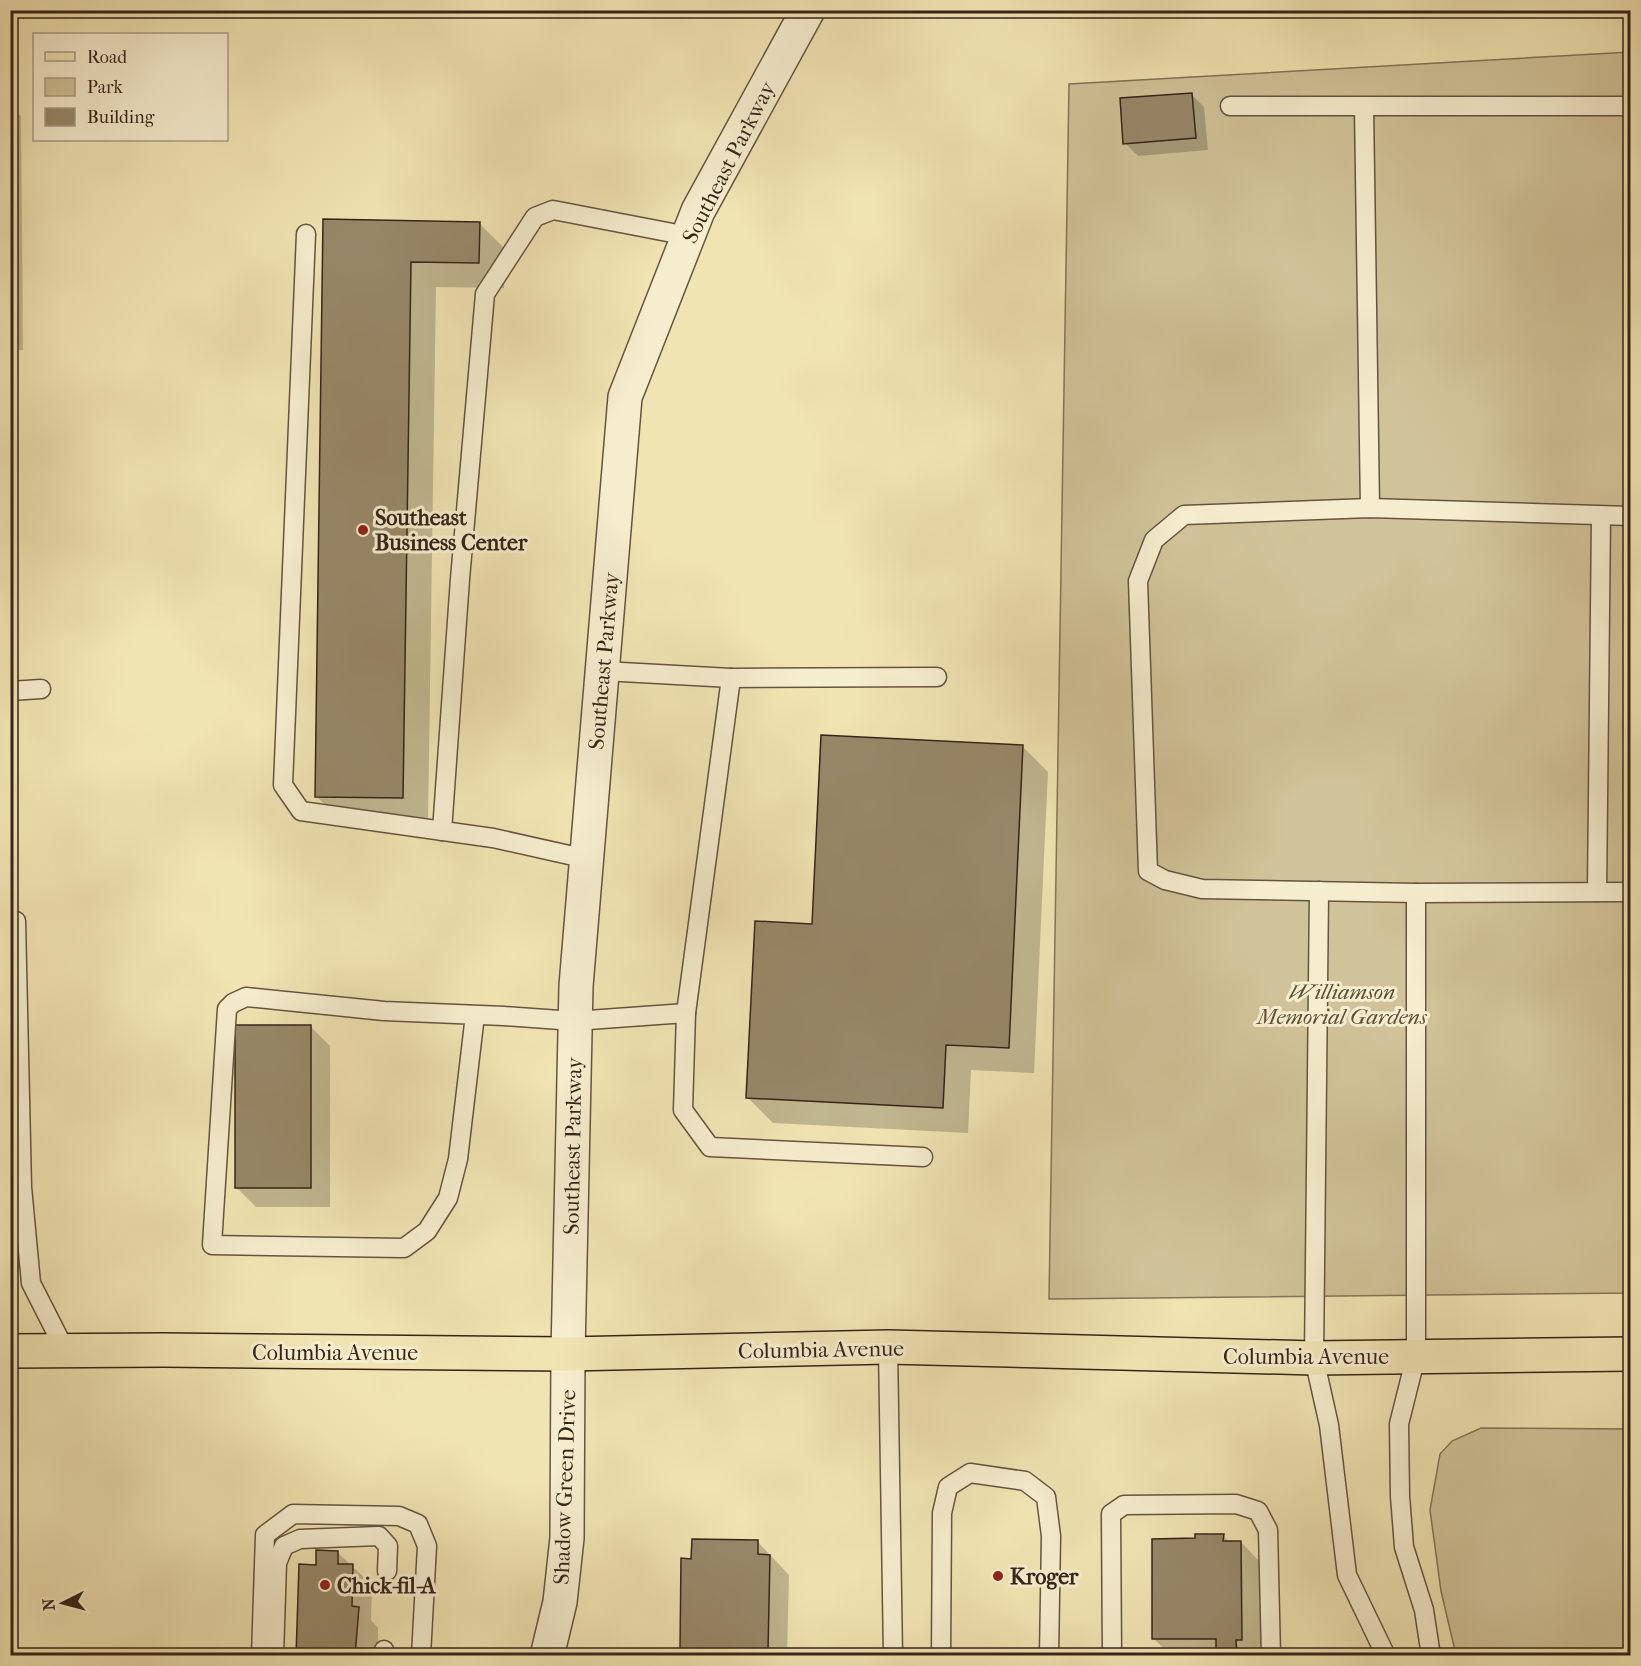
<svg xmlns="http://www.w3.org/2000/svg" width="1641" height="1666" viewBox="0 0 1641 1666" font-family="'IM FELL French Canon',serif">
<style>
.green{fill:#d1c399;stroke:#847459;stroke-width:1.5}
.shadow{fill:#0003}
.building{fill:#978869;stroke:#362419;stroke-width:1.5}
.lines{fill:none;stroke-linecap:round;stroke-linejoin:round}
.lane-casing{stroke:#655440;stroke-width:21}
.street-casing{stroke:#655440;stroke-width:36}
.primary-casing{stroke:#362419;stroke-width:36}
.lane{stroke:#f6edce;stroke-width:18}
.street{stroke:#f6edce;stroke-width:33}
.primary{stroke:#f1e4b3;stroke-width:33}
.poi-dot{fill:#8f2418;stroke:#f6edce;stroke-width:2}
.labels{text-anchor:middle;stroke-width:6;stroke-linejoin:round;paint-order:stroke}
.street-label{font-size:22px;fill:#362419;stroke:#f6edce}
.poi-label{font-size:22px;font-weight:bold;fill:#362419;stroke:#f6edce;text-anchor:start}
.park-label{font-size:22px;font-style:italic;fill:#5d4c39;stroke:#f6edce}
</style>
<rect width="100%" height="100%" fill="#f1e4b3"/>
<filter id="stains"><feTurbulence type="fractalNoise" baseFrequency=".00333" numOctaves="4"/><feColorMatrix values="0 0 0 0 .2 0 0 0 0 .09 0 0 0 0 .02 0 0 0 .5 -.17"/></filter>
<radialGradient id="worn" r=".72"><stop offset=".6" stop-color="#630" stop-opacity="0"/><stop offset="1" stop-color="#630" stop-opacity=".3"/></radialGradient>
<g class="green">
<polygon points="1630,52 1630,1293 1049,1299 1069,84"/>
<polygon points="1481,1428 1630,1429 1630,1655 1456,1655 1441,1591 1430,1510 1440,1454 1452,1441"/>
</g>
<g class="shadow">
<polygon points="1191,94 1204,107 1208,150 1138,156 1125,143"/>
<polygon points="10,106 21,116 23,350 10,350"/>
<polygon points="324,221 479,223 505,249 504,288 436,287 428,823 342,822 316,796"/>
<polygon points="1022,746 1048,772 1034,1073 971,1070 968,1133 773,1123 748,1098"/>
<polygon points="311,1027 330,1046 330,1207 256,1207 236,1187"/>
<polygon points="1223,1535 1230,1543 1241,1542 1260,1562 1261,1656 1171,1656 1154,1639 1197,1540"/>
<polygon points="757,1541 789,1575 787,1656 689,1656 681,1648 693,1560"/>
<polygon points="337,1552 372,1585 371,1620 378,1628 378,1647 375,1649 375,1656 297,1656 318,1566"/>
</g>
<g class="building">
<polygon points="1192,93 1196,138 1123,144 1120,98"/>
<polygon points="323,219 480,222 479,263 411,262 403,798 315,797"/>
<polygon points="821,735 1023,745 1009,1048 946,1045 943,1108 746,1098 755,921 812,924"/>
<rect x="235" y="1025" width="76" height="163"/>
<polygon points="1195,1534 1224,1534 1223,1541 1241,1541 1242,1640 1236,1640 1237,1656 1216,1656 1216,1639 1152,1639 1152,1539 1195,1538"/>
<polygon points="692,1539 758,1540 758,1554 770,1555 768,1651 680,1649 681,1558 691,1559"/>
<polygon points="316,1550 338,1551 338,1564 353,1564 352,1606 359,1607 355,1656 296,1656 299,1564 316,1565"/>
</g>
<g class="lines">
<g class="lane-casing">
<g id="lane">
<polyline points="1230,106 1630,106"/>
<polyline points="1364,107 1370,508"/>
<polyline points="306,234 283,785 301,811 493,838 587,859"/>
<polyline points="1630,516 1370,508 1184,515 1154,540 1138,581 1148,871 1165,880 1202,889 1416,893 1630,892"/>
<polyline points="603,671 731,678 686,1013"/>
<polyline points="731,678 937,677"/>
<polyline points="10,691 41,689"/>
<polyline points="442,831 460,579 485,294 535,217 553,210 688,236"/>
<polyline points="1319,891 1314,1358 1329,1425 1347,1575 1386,1656"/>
<polyline points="1597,892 1601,516"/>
<polyline points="1416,893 1416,1356 1399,1424 1400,1496 1404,1547 1424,1610 1431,1656"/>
<polyline points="10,921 16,921 22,1187 31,1283 65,1350"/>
<polyline points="475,1015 458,1159 448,1198 427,1231 404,1248 212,1245 227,1009 233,1003 246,997 384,1011 504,1016 574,1021 686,1013 683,1110 710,1147 923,1157"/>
<polyline points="888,1347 893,1656"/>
<polyline points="261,1656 265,1535 293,1514 399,1516 418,1524 427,1546 421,1656"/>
<polyline points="274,1656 277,1563 284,1546 300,1539 379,1536 388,1546 387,1571"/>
<polyline points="384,1656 384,1650"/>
<polyline points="941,1656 942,1513 948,1487 970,1473 1025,1481 1046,1497 1051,1536 1049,1656"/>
<polyline points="1112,1656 1111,1514 1124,1505 1236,1504 1258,1511 1268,1530 1271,1656"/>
</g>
</g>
<g class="street-casing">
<polyline id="street" points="547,1656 560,1602 567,1538 568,1354 576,986 625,397 698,211 808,10"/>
</g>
<g class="primary-casing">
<polyline id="primary" points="10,1351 163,1350 568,1354 888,1347 1314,1358 1630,1354"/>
</g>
<use href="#lane" class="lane"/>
<use href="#street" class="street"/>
<use href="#primary" class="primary"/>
</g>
<g class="poi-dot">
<circle cx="363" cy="530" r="6"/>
<circle cx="998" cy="1576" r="6"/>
<circle cx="325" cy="1585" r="6"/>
</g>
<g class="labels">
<g class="street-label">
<text transform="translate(728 162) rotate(-63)" y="8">Southeast Parkway</text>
<text transform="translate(603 661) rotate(-85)" y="8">Southeast Parkway</text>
<text transform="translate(572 1146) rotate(-89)" y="8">Southeast Parkway</text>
<text transform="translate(821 1349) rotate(-1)" y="8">Columbia Avenue</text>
<text x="335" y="1360">Columbia Avenue</text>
<text x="1306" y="1364">Columbia Avenue</text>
<text transform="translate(564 1487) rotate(-88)" y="8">Shadow Green Drive</text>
</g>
<g class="poi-label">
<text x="375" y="525">Southeast<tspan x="375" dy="25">Business Center</tspan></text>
<text x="1010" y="1584">Kroger</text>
<text x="337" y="1593">Chick-fil-A</text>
</g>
<g class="park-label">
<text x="1342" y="999">Williamson<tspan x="1342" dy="25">Memorial Gardens</tspan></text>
</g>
</g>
<rect width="1641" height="1666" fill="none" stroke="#f1e4b3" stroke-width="36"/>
<rect x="12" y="12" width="1617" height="1642" fill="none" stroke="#362419" stroke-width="3"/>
<rect x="18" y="18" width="1605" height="1630" fill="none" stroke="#362419" stroke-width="1.5"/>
<rect x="33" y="33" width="195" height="108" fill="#f6edce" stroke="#a99d86" stroke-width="1.5"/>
<rect x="45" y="52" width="30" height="9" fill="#f1e4b3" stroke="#a99d86" stroke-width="1.5"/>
<text x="87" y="63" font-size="18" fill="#362419">Road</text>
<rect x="45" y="78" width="30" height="18" fill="#d1c399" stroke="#a99d86" stroke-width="1.5"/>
<text x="87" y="93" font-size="18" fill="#362419">Park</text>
<rect x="45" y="108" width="30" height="18" fill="#978869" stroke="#a99d86" stroke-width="1.5"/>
<text x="87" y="123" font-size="18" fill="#362419">Building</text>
<g transform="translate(63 1603) rotate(264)" stroke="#f6edce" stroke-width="4.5" paint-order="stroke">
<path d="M0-4.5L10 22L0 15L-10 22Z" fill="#362419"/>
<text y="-9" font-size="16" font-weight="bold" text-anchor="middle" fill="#362419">N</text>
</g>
<rect width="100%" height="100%" filter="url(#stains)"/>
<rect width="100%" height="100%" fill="url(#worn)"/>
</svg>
